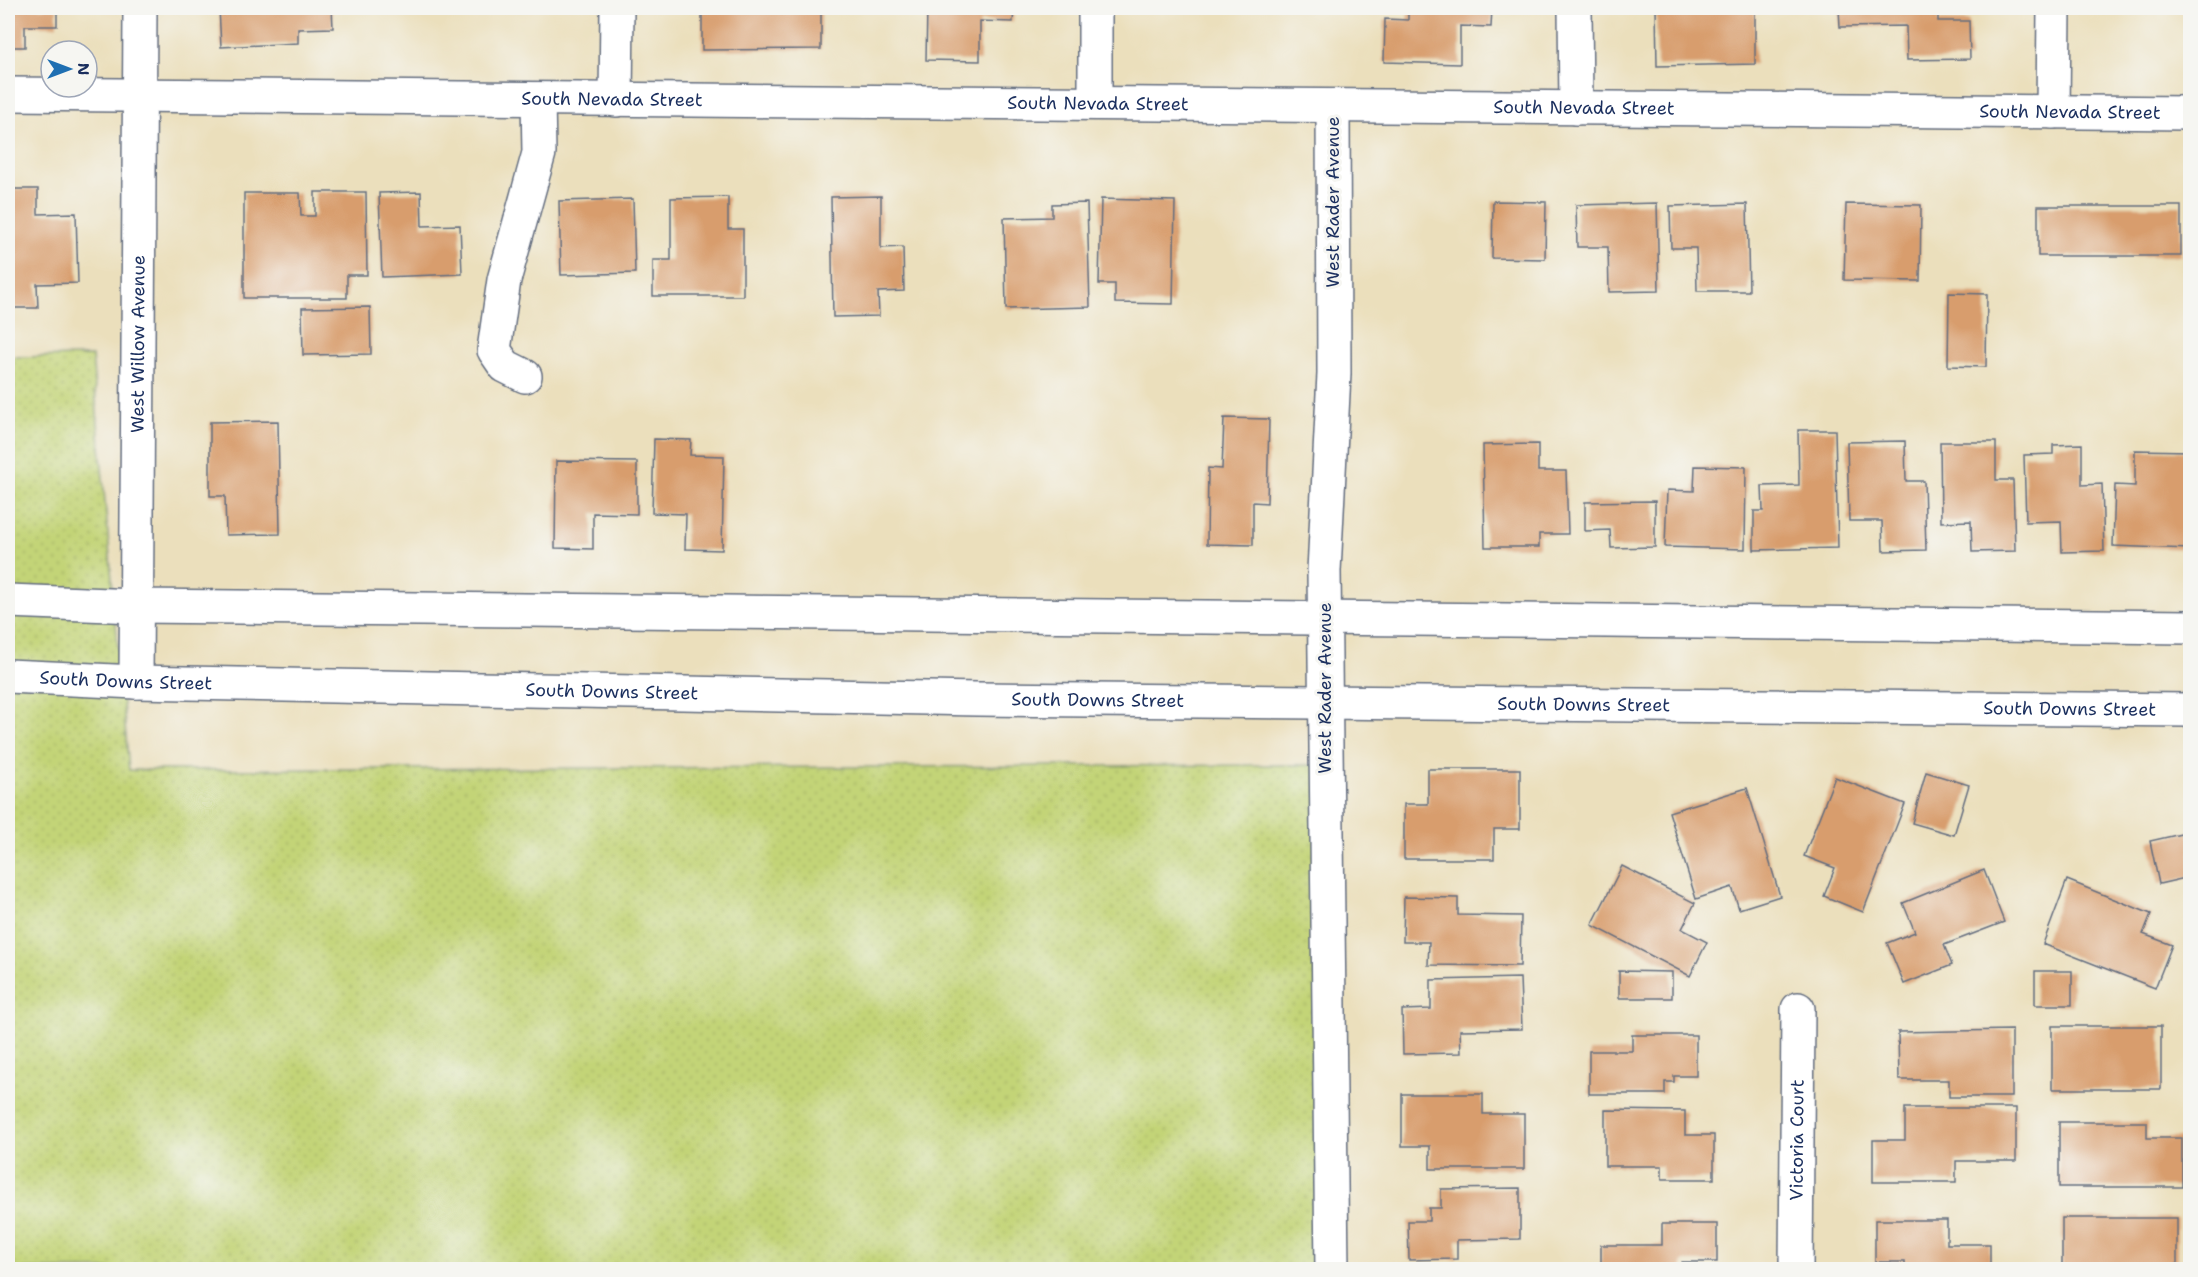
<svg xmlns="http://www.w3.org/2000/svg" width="2198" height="1277" viewBox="0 0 2198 1277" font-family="'Shantell Sans',sans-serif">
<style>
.green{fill:url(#green-dots);stroke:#6f826a;stroke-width:1.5}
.building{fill:#d89d6d}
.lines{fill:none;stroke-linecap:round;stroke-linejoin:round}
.minor-casing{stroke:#646d7f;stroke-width:36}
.secondary-casing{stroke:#646d7f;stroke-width:36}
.minor{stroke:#fff;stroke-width:33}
.secondary{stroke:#fff;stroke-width:33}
.labels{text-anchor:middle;stroke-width:6;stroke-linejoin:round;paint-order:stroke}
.street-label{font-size:18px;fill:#1b2f5e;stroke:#f6f6f2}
</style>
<defs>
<pattern id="green-dots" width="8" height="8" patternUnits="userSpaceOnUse" patternTransform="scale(1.5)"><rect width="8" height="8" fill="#c3d477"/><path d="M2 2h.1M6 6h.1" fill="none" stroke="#a7b669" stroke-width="1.8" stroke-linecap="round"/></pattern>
</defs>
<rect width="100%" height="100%" fill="#f6f6f2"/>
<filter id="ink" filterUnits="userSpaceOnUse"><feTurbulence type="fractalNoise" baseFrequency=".0167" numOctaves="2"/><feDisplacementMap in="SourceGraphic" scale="12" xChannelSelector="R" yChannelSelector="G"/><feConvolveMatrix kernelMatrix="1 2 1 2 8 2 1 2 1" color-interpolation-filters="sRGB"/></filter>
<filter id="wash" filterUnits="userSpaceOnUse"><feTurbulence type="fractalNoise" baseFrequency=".008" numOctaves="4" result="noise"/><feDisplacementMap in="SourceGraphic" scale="24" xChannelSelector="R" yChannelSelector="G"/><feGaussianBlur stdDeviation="1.35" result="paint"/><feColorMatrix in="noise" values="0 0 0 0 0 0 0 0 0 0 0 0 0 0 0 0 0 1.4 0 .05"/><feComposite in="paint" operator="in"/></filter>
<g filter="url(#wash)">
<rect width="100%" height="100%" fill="#ebdfbc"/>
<polygon class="green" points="92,356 129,770 1318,765 1320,1269 8,1269 8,357"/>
<g id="blocks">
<g class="building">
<polygon points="8,8 57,8 57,26 25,26 25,47 8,47"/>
<polygon points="219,8 332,8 333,28 298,29 298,43 221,47"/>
<polygon points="702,8 821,9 821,49 702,50"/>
<polygon points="927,8 1014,8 1013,22 980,21 980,61 926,60"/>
<polygon points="1408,8 1492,8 1491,27 1460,26 1460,64 1384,62 1385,19 1408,20"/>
<polygon points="1656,8 1755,8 1755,64 1657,66"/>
<polygon points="1839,8 1938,8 1938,21 1969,21 1970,59 1907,60 1906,26 1840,27"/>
<polygon points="8,189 38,189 38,214 76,213 78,283 37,284 38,308 8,308"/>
<polygon points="315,192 366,192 367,275 347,275 347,298 244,298 244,193 300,193 301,216 315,216"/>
<polygon points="421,192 422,226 460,225 462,274 382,277 379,193"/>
<polygon points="881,196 881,248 903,247 904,291 878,292 879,316 833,317 831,197"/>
<polygon points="728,197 728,229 743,229 743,296 653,296 653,260 671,260 671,198"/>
<polygon points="633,199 635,273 561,275 559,201"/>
<polygon points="1101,199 1175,201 1173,304 1115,303 1115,284 1099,284"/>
<polygon points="1493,201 1546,202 1545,259 1492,258"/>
<polygon points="1087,203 1090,307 1006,309 1004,218 1052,217 1052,204"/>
<polygon points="1657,203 1659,291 1609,292 1608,247 1577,247 1576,205"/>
<polygon points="1747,204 1749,291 1697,291 1696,248 1671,248 1670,206"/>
<polygon points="1846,204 1921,205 1920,281 1844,280"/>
<rect x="2038" y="206" width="143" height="50"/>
<polygon points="1949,293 1987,294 1986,367 1948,366"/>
<polygon points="370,307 371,354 303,355 302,308"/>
<polygon points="1224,418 1269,419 1267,503 1253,502 1253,545 1207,544 1208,468 1222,469"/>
<polygon points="278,421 280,534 226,535 225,496 210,496 210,422"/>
<polygon points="1798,430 1835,430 1838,548 1754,550 1754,511 1763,511 1762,486 1799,485"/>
<polygon points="654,439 691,440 690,455 724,456 722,550 685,549 686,514 652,513"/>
<polygon points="1905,441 1906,481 1924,481 1926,550 1883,551 1882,521 1849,521 1847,442"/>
<polygon points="1940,442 1996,442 1996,480 2013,480 2015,551 1972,552 1971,521 1941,522"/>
<polygon points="1538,444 1538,471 1566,471 1568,534 1539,534 1539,547 1485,547 1483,445"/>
<polygon points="2082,444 2082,485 2102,484 2104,551 2062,552 2061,521 2026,522 2024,455 2053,454 2053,445"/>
<polygon points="2135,450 2190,451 2190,549 2113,546 2115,485 2135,486"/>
<polygon points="556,461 637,462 637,514 593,513 593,549 555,548"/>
<polygon points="1695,466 1746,467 1745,549 1665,547 1667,490 1694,491"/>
<polygon points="1655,501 1655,547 1611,548 1610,530 1585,531 1585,502"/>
<polygon points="1428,769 1520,769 1520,829 1494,829 1494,859 1404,859 1404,804 1428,804"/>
<polygon points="1926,772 1969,785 1954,835 1912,823"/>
<polygon points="1835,777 1905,804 1863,912 1824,896 1835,868 1804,856"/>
<polygon points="1747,788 1780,896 1739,909 1732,887 1696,899 1669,812"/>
<polygon points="2190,832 2190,877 2159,884 2150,841"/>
<polygon points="1622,866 1695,903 1682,929 1707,942 1690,976 1592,925"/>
<polygon points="1984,870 2004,922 1944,945 1952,965 1904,984 1887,943 1915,932 1903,903"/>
<polygon points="2067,880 2151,914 2143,934 2172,945 2155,988 2043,944"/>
<polygon points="1404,897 1458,898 1458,915 1521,916 1520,966 1428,965 1429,942 1403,942"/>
<polygon points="1619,971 1672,972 1672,998 1619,998"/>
<rect x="2035" y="971" width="37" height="34"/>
<polygon points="1520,978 1522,1029 1460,1030 1461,1053 1403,1054 1402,1010 1431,1009 1431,980"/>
<rect x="2052" y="1026" width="109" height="63"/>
<polygon points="2012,1030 2012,1097 1949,1097 1949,1080 1899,1080 1898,1032"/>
<polygon points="1632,1035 1696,1035 1696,1076 1674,1076 1674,1082 1665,1082 1665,1094 1589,1094 1589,1051 1632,1051"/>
<polygon points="1402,1094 1483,1094 1483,1114 1524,1114 1524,1169 1430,1169 1430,1146 1402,1146"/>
<polygon points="1905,1108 2016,1108 2016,1161 1956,1161 1956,1182 1873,1182 1873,1140 1905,1140"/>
<polygon points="1605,1110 1685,1111 1685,1135 1714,1135 1714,1179 1662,1179 1662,1166 1605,1166"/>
<polygon points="2059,1122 2147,1122 2147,1138 2182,1138 2182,1187 2059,1187"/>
<polygon points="1520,1188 1520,1239 1457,1240 1457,1259 1409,1260 1408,1221 1429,1221 1429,1208 1441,1208 1441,1189"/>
<rect x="2062" y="1218" width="115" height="52"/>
<polygon points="1875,1220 1947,1220 1947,1244 1990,1244 1990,1270 1905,1270 1905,1262 1875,1262"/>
<polygon points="1662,1224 1717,1224 1717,1262 1682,1262 1682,1270 1601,1270 1601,1245 1662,1245"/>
</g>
</g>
</g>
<g filter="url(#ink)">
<use href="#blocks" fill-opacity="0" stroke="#646d7f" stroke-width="1.5"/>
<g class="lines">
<g class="minor-casing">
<g id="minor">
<polyline points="1575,8 1576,108"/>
<path id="s1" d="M 8,94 L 2190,113"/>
<polyline points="616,100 617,8"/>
<polyline points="1095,103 1095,8"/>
<polyline points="2053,112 2054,8"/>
<polyline points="525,376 505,366 494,350 504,280 539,153 538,99"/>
<path id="s2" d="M 136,682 L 140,8"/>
<polyline points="1332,1270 1324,571 1334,374 1333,106"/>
<path id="s3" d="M 1796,1270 L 1798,1009"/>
</g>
</g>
<g class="secondary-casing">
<g id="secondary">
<polyline points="8,601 136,606 2190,627"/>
<path id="s4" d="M 8,676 L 136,682 L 977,699 L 2190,710"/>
</g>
</g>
<use href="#minor" class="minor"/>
<use href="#secondary" class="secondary"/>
</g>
</g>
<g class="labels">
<g class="street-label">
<text dy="6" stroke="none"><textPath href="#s1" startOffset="604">South Nevada Street</textPath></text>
<text dy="6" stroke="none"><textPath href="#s1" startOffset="1090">South Nevada Street</textPath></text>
<text dy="6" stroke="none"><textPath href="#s1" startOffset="1576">South Nevada Street</textPath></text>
<text dy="6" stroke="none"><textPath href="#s1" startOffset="2062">South Nevada Street</textPath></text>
<text transform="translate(1333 202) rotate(-90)" y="6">West Rader Avenue</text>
<text dy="6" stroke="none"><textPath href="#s2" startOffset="338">West Willow Avenue</textPath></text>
<text dy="6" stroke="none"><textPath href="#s4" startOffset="118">South Downs Street</textPath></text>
<text transform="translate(1325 688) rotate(-90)" y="6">West Rader Avenue</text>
<text dy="6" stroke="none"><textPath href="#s4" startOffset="604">South Downs Street</textPath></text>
<text dy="6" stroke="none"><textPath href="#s4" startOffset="1090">South Downs Street</textPath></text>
<text dy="6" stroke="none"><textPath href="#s4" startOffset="1576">South Downs Street</textPath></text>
<text dy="6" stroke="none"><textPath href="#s4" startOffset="2062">South Downs Street</textPath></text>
<text dy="6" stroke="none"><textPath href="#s3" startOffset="130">Victoria Court</textPath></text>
</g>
</g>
<rect width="2198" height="1277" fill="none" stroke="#f6f6f2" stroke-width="30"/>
<g transform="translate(69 69) rotate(90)"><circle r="28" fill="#f6f6f2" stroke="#9ea6b7" stroke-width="1.5"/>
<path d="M0-4.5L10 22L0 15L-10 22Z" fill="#1f6fb2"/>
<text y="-9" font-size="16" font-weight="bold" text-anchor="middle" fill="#1b2f5e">N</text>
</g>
</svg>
